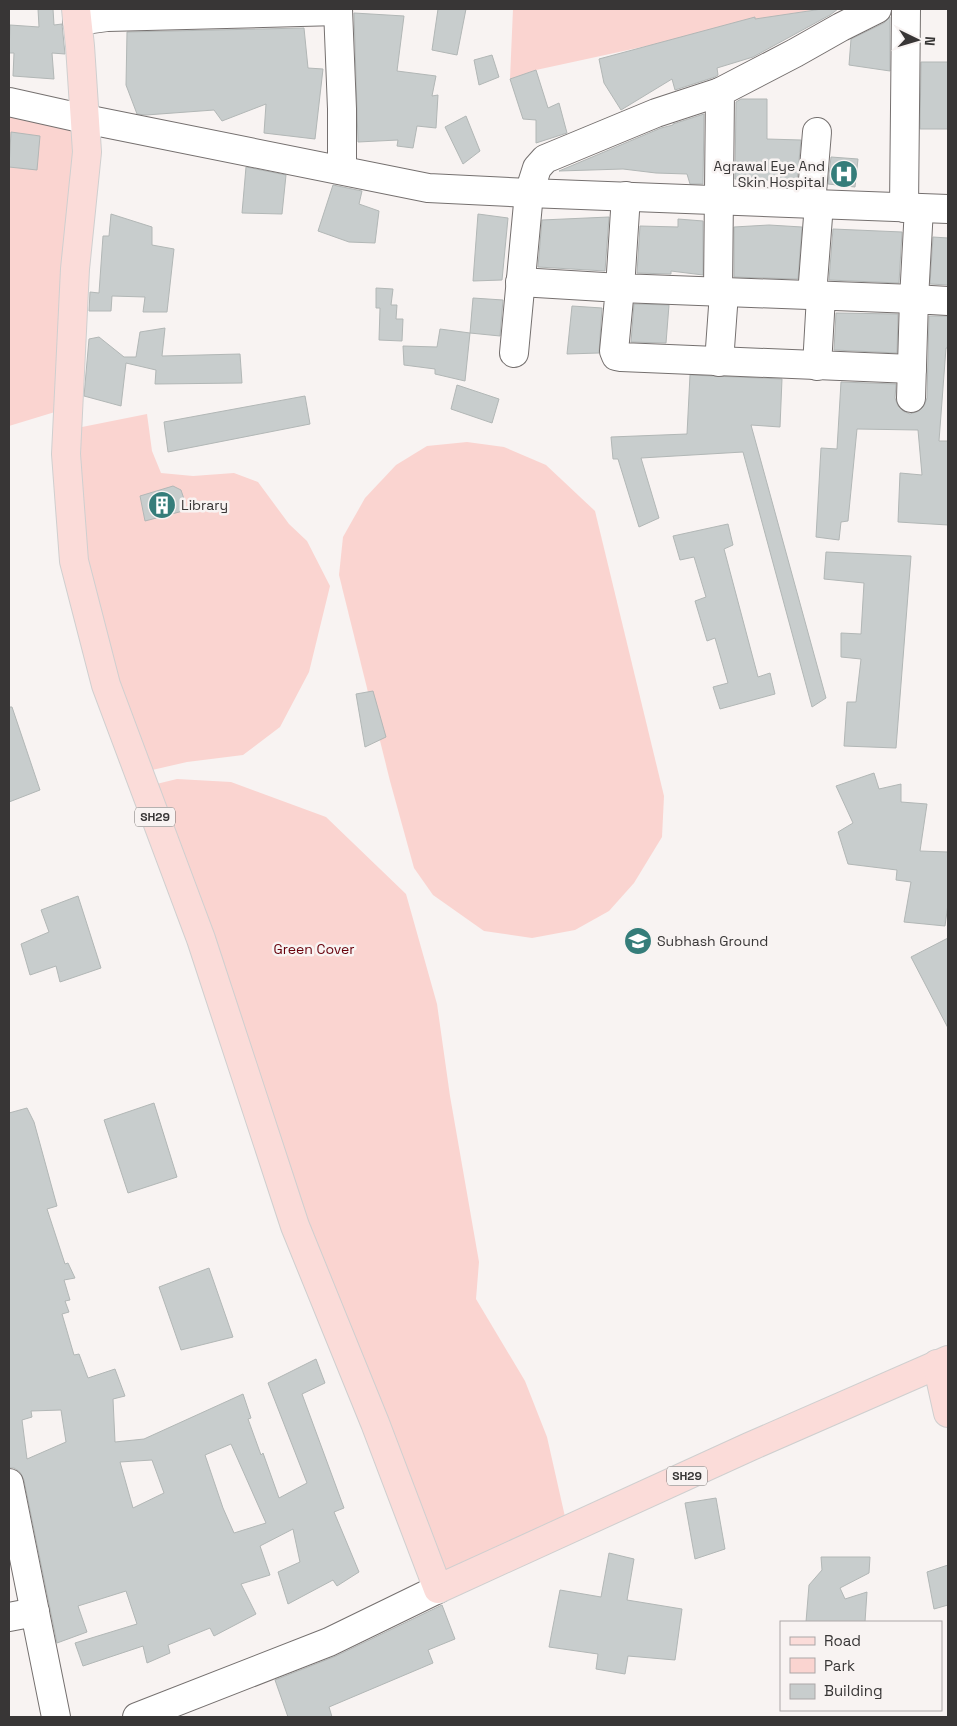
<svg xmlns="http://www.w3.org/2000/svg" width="957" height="1726" viewBox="0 0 957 1726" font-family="'Space Grotesk',sans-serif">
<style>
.green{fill:#fad4d0}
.building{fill:#c8cdcd;stroke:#b2b7b6;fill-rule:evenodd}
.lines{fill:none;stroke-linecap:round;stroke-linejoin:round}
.minor-casing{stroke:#75706f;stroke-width:30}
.major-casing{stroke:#cfcfcf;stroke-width:30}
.minor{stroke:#fff;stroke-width:28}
.major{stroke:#fbdcd9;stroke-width:28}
.labels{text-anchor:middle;stroke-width:5;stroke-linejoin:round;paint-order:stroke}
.shield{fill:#f8f3f2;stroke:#726f6e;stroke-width:1}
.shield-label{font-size:12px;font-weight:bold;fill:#383636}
.poi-label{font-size:14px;fill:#383636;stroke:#f8f3f2;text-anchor:start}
.park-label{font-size:14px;fill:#67000b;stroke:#f8f3f2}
</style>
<rect width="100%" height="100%" fill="#f8f3f2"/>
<g class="green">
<polygon points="513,9 812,9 812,10 536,70 510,79"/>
<polygon points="9,102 85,119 68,408 9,426"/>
<polygon points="147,414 152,451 161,473 193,476 234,473 258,482 289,524 307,541 330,586 309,672 280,727 243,755 187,762 139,773 106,685 67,430"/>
<polygon points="467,442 504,447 546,465 595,511 664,796 662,837 634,883 609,911 575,930 532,938 484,931 433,895 414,868 390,781 339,575 343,537 365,498 396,465 427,446"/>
<polygon points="177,779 231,782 326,817 406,894 437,1004 450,1096 479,1262 476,1299 525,1381 547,1437 568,1530 438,1589 144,787"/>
</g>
<g class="building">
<polygon points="38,9 53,9 54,25 62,24 65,54 52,53 54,79 13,76 14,53 9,53 10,25 39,27"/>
<polygon points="438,9 466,9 457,55 432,50"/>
<polygon points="822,9 838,9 830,15 753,57 717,68 718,75 715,77 675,90 672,79 621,110 604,83 599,59 755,17 755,19"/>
<polygon points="354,13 404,16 397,71 436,76 432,96 438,95 436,128 417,126 413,148 397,146 398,140 358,142"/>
<polygon points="890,17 890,71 849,65 851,39 884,23"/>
<polygon points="304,28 308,68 323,69 315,139 264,133 266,104 222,121 214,110 146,115 137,114 126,85 127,32"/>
<polygon points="492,55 499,77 479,85 474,60"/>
<polygon points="921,62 948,62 948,129 920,129"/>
<polygon points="536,70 548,108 559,103 567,133 536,143 536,120 523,119 510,79"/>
<polygon points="741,99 767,99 767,139 801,140 797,181 735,179 736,102"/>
<polygon points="704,114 703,184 690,184 687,174 656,173 623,169 559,171 661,128 673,125 673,124"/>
<polygon points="466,116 480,151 463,164 445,127"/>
<polygon points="11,132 40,136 37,170 9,167"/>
<polygon points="831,157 858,159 855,187 828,184"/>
<polygon points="246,167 286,175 282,214 242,213"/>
<polygon points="333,185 362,191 359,204 379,211 375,243 349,242 318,231"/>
<polygon points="111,214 152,227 152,245 174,249 167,312 143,312 145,297 112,296 111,311 89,311 90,292 99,293 103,236 109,236"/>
<polygon points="478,214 508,218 502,280 473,281"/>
<polygon points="609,217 605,271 538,267 542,220"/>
<polygon points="678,219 703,221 703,275 671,271 671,274 637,273 640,226 678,227"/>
<polygon points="769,225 802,227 798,279 734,277 734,227"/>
<polygon points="833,229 902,232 899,283 829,280"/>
<polygon points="933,237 948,238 948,285 930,284"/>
<polygon points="376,288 393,289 391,305 397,305 396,319 403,319 402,341 379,340 380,308 376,308"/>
<polygon points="473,298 503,300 500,336 470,333"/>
<polygon points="634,304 669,305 666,343 631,342"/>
<polygon points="572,306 602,308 599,353 567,354"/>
<polygon points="836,313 898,314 897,353 834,350"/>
<polygon points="929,316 948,316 948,348 946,348 939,441 948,441 948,525 898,522 900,473 922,475 918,430 857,429 848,521 841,522 839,540 816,537 821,448 837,449 841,382 896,384 895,398 898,406 903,411 910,414 919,411 924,406 927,398"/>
<polygon points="165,328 162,356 240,354 242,383 155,384 156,370 126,363 121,406 84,396 89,339 99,337 124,357 136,357 140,332"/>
<polygon points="440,329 470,333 465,381 435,374 435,369 404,365 403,346 437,347"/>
<polygon points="690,375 782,379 780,427 751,425 826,698 812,707 743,452 641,458 659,518 639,527 618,459 613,459 611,437 687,434"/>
<polygon points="457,385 499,399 492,423 451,409"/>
<polygon points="305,396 310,424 168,452 164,422"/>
<polygon points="173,486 181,490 184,499 183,511 145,521 140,496"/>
<polygon points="728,524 733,545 724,549 758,677 770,673 775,694 720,709 713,687 728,683 715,638 707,641 695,601 706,597 694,557 680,560 673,536"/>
<polygon points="826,552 911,556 896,748 844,746 847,702 856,702 861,659 841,657 841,633 861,634 864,583 824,579"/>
<polygon points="373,691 386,737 365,747 356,694"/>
<polygon points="9,707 12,707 40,790 9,802"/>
<polygon points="874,773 879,789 901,784 901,802 927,804 920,851 948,852 948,904 945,926 904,922 911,882 896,880 897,870 848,864 838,832 853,823 836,786"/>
<polygon points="78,896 101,968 60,982 56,966 30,975 21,944 49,932 41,910"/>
<polygon points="948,938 948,1028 911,957"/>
<polygon points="154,1103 177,1177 128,1193 104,1120"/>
<path d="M 27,1108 L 34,1122 L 57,1206 L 47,1209 L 65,1264 L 68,1263 L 75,1278 L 64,1280 L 70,1300 L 65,1301 L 69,1312 L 62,1314 L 74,1355 L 79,1354 L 88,1378 L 115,1369 L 125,1396 L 113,1399 L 115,1442 L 144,1439 L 243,1394 L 251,1418 L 248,1419 L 261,1455 L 263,1453 L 279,1498 L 307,1483 L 268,1383 L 316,1359 L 325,1383 L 302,1394 L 344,1508 L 334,1512 L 359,1572 L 337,1586 L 333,1580 L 288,1604 L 278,1572 L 300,1562 L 293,1529 L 260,1546 L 270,1575 L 241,1584 L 256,1614 L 214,1636 L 210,1628 L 168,1645 L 170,1653 L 147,1663 L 143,1646 L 83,1666 L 75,1643 L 137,1624 L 126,1591 L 78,1606 L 87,1632 L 57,1643 L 24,1480 L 20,1472 L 14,1468 L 9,1468 L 9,1113 ZM 61,1410 L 66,1442 L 27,1459 L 22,1420 L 32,1417 L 31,1411 ZM 231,1444 L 266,1523 L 234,1533 L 223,1508 L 205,1455 ZM 152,1460 L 164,1493 L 133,1508 L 120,1462 Z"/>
<polygon points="209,1268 233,1337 181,1350 159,1287"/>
<polygon points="716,1498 725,1549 695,1559 685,1503"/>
<polygon points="609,1553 634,1559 627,1600 682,1609 675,1660 628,1656 625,1674 596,1669 598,1654 549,1647 560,1590 601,1597"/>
<polygon points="821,1557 870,1557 869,1573 840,1588 845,1599 867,1592 865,1622 806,1622 809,1585 822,1570"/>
<polygon points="948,1565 948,1605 934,1609 927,1572"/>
<polygon points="442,1605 455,1639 428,1650 433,1663 329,1707 332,1717 288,1717 275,1680 336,1656"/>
</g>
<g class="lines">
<g class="minor-casing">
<g id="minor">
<polyline points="338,9 342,109 342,170"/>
<polyline points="77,21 107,17 338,11"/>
<polyline points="9,102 85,119 428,188 529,193 948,209"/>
<polyline points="626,196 620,288 914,299 919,208"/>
<polyline points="811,204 817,132"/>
<polyline points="904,208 906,9"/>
<polyline points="520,282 620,288 614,351 616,356 621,357 912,369"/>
<polyline points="718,292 720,92 795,53 841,27 877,9"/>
<polyline points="812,295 819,204"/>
<polyline points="514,353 529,193 537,168 545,159 656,113 720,92"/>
<polyline points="719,362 724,293"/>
<polyline points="817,366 821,296"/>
<polyline points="911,398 914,299 948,301"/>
<polyline points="9,1483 56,1717"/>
<polyline points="9,1617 35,1612"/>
<polyline points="137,1717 329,1642 438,1589"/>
</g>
</g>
<g class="major-casing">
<g id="major">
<polyline points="76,9 80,46 87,152 75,269 66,454 74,561 106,685 201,939 295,1226 375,1423 438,1589 749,1447 948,1360"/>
<polyline points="937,1364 948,1413"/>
</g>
</g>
<use href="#minor" class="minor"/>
<use href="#major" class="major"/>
</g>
<defs>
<g id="hospital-disc" transform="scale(1.4375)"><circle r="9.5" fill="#357d7a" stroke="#f8f3f2"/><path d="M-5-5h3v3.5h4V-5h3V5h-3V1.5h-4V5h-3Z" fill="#fff"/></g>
<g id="building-disc" transform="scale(1.4375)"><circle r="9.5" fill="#357d7a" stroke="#f8f3f2"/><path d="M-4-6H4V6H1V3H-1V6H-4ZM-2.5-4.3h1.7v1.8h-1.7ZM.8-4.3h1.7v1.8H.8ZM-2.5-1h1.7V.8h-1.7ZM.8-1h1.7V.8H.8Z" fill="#fff"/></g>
<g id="university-disc" transform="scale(1.4375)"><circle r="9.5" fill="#357d7a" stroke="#f8f3f2"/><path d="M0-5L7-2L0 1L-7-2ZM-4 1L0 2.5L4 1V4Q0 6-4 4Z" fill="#fff"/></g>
</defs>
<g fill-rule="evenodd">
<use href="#hospital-disc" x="844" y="174"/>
<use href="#building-disc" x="162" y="505"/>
<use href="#university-disc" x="638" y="941"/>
</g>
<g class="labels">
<g class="shield">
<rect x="135" y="807.5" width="40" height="19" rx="4"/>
<rect x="667" y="1466.5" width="40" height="19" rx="4"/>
</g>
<g class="shield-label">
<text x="155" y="821">SH29</text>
<text x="687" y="1480">SH29</text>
</g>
<g class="poi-label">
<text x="825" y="171" text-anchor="end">Agrawal Eye And<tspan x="825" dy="16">Skin Hospital</tspan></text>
<text x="181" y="510">Library</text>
<text x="657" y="946">Subhash Ground</text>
</g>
<g class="park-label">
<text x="314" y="954">Green Cover</text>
</g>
</g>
<rect width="957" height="1726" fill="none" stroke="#383636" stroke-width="20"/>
<rect x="780" y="1621" width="162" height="90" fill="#f8f3f2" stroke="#aba7a7"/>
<rect x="790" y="1637" width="25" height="8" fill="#fbdcd9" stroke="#aba7a7"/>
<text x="824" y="1646" font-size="15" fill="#383636">Road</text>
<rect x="790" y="1658" width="25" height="15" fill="#fad4d0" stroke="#aba7a7"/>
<text x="824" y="1671" font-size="15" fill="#383636">Park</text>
<rect x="790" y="1684" width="25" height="15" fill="#c8cdcd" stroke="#aba7a7"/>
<text x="824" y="1696" font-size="15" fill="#383636">Building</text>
<g transform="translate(917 40) rotate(95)" stroke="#f8f3f2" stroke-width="4" paint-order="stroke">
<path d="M0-4L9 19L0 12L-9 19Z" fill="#383636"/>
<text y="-8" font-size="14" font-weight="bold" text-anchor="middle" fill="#383636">N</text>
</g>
</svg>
